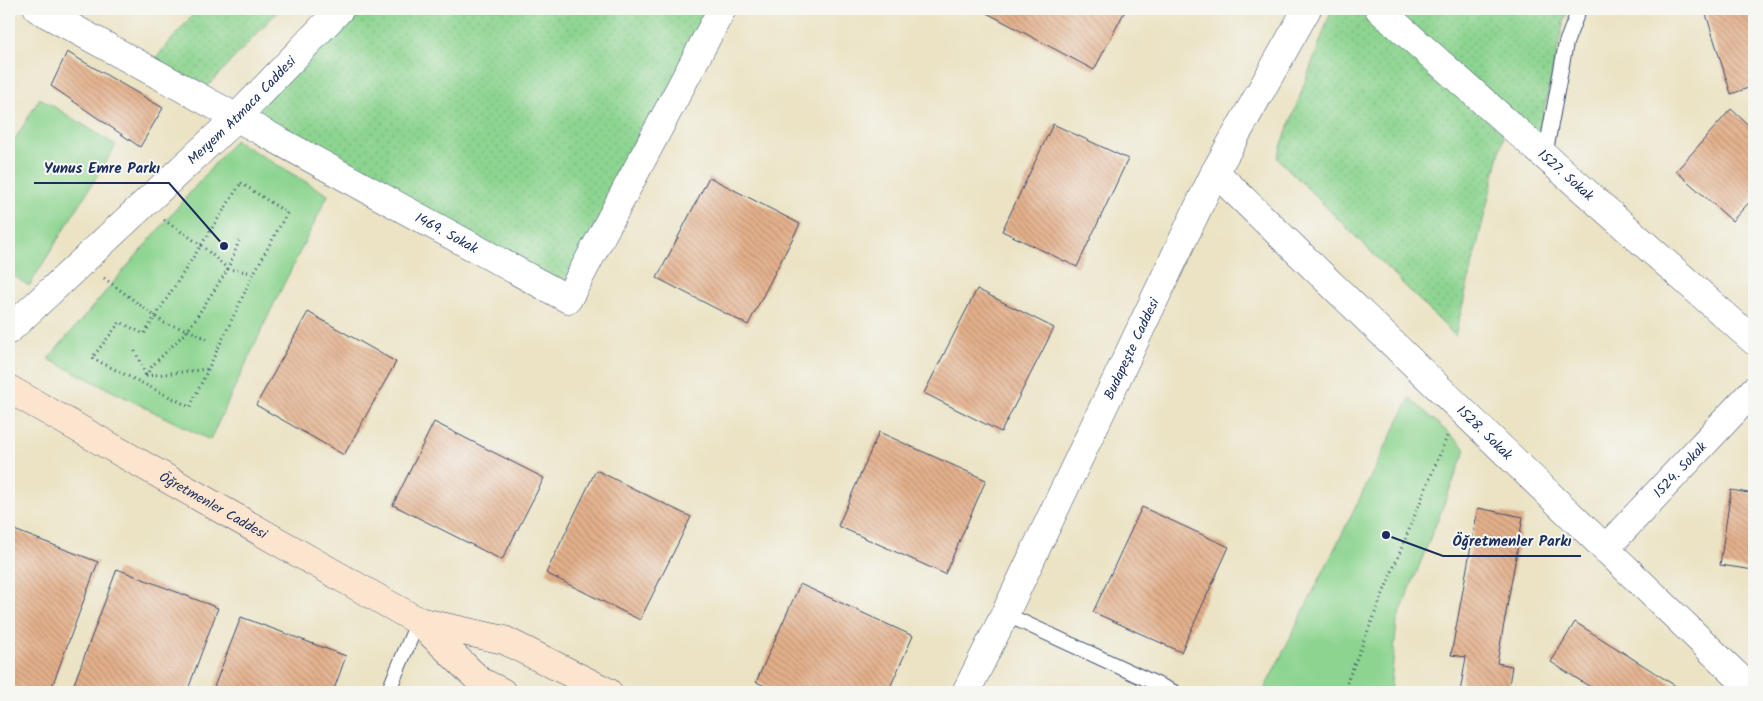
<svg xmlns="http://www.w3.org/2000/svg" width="1763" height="701" viewBox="0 0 1763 701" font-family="Kalam,sans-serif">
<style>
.grass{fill:url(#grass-dots);stroke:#548276}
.green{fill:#8cd48f;stroke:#548276}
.building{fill:url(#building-back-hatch)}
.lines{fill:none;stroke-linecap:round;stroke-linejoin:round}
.service-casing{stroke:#3a4a6d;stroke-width:16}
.minor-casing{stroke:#3a4a6d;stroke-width:29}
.tertiary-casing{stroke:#3a4a6d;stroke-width:29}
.secondary-casing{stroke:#3a4a6d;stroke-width:29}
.path{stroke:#3a4a6d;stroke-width:3;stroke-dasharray:1 4;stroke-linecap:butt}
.service{stroke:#fff;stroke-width:14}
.minor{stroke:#fff;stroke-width:28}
.tertiary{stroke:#fff;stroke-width:28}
.secondary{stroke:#fce5cf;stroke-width:28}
.labels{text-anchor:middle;stroke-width:4;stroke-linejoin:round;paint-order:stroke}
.street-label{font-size:14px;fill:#1b2f5e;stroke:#f6f6f2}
.leader{fill:none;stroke:#1b2f5e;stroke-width:2}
.callout-dot{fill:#1b2f5e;stroke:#f6f6f2;stroke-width:2}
.callout-label{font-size:15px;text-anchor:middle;font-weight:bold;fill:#1b2f5e;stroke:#f6f6f2;stroke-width:4;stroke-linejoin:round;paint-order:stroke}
</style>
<defs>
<pattern id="grass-dots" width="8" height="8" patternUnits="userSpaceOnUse" patternTransform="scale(1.25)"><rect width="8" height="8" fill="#8cd48f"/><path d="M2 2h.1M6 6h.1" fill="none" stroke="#78b67e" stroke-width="1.8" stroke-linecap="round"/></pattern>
<pattern id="building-back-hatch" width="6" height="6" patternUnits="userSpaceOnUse" patternTransform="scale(1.25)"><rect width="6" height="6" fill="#e4b08b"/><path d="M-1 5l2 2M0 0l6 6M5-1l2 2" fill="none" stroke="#b89075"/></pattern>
</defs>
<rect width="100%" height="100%" fill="#f6f6f2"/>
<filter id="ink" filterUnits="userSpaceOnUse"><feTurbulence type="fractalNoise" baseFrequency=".02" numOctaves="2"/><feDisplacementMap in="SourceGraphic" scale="10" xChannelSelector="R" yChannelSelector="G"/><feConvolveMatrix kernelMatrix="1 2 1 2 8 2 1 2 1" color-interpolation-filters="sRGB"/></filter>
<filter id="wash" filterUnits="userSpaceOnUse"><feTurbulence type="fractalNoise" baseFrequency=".0096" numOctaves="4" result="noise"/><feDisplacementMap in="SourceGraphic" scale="20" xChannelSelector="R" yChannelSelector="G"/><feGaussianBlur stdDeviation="1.12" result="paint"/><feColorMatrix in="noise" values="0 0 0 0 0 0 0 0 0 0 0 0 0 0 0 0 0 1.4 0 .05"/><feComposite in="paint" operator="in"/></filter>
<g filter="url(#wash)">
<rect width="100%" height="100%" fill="#ebe3c4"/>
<g class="grass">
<polygon points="198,9 280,9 204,90 155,59"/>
<polygon points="354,9 712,9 565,285 252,115"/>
<polygon points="1332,9 1356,9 1504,134 1455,336 1277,158"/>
<polygon points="1388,9 1568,9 1564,20 1538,138"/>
</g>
<g class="green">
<polygon points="40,98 116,145 29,286 9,273 9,149"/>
<polygon points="235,140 328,195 271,310 210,440 48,359"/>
<polygon points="1410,398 1466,449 1397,621 1390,692 1263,692"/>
</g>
<g id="blocks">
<g class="building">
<polygon points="987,9 1126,9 1094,70 985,12"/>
<polygon points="1725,9 1754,9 1754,86 1731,94 1706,14"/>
<polygon points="67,52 163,108 140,147 51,86"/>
<polygon points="1731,109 1754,130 1754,197 1732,221 1676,171"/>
<polygon points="1053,124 1128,159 1077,267 1002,231"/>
<polygon points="709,177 800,224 748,325 657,278"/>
<polygon points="977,289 1054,328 1001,432 924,393"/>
<polygon points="308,312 396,362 344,455 256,405"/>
<polygon points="434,422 544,478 502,560 393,505"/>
<polygon points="879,432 986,480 945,574 838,526"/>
<polygon points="596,470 691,517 640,620 546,573"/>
<polygon points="1731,490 1754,494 1754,570 1720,565"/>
<polygon points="1142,507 1229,547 1181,652 1093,612"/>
<polygon points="1478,508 1523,517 1497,663 1512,666 1508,692 1460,692 1466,657 1451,655"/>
<polygon points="9,528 98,562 50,692 9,692"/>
<polygon points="117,569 218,608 187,692 71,692"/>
<polygon points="800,584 913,636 888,692 779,692 756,682"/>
<polygon points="241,617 346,656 333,692 212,692"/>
<polygon points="1575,622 1638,662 1685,692 1598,692 1551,662"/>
</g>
</g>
</g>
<g filter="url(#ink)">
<use href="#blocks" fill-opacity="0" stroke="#3a4a6d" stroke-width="1"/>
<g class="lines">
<g class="service-casing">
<g id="service">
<polyline points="1545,156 1566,43 1579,9"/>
<polyline points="1005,614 1174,692"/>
<polyline points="388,692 418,621"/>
</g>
</g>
<g class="minor-casing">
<g id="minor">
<path id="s1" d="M 38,9 L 568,299 L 722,9"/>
<path id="s2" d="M 1379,9 L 1754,341"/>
<path id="s3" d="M 1215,172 L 1754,692"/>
<path id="s4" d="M 9,330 L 236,118 L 340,9"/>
<path id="s5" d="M 1605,549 L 1754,390"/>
</g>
</g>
<g class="tertiary-casing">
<g id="tertiary">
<path id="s6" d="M 966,692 L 1005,614 L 1215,172 L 1307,9"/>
</g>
</g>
<g class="secondary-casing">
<g id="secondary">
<path id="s7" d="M 9,389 L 418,621 L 480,681 L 502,692"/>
<polyline points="418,621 504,640 608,692"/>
</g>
</g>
<g class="path">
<polygon points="241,183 287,213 254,273 190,407 92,358 120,322 144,334"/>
<polyline points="164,220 201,245 228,269 254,273"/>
<polyline points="104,278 164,323 188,330 208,339"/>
<polyline points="135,351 146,376"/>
<polyline points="146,376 152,366 188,330 228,269 239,241"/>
<polyline points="146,376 208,369"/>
<polyline points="1343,692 1448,434"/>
</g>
<use href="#service" class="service"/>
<use href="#minor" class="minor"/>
<use href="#tertiary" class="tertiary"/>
<use href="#secondary" class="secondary"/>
</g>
</g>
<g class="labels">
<g class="street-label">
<text dy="5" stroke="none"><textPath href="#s4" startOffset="320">Meryem Atmaca Caddesi</textPath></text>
<text dy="5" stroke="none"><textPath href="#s2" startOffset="250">1527. Sokak</textPath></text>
<text dy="5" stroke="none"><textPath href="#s1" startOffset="466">1469. Sokak</textPath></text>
<text dy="5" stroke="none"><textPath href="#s6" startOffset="381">Budapeşte Caddesi</textPath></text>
<text dy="5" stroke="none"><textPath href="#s3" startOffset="375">1528. Sokak</textPath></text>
<text dy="5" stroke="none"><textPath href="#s5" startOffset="109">1524. Sokak</textPath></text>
<text dy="5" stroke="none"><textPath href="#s7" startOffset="235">Öğretmenler Caddesi</textPath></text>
</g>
</g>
<path class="leader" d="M224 246L169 183H34M1386 535L1443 556H1581"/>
<g class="callout-dot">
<circle cx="224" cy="246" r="5"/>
<circle cx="1386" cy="535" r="5"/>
</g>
<g class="callout-label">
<text x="102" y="173">Yunus Emre Parkı</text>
<text x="1512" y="546">Öğretmenler Parkı</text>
</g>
<rect width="1763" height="701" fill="none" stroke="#f6f6f2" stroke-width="30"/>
</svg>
